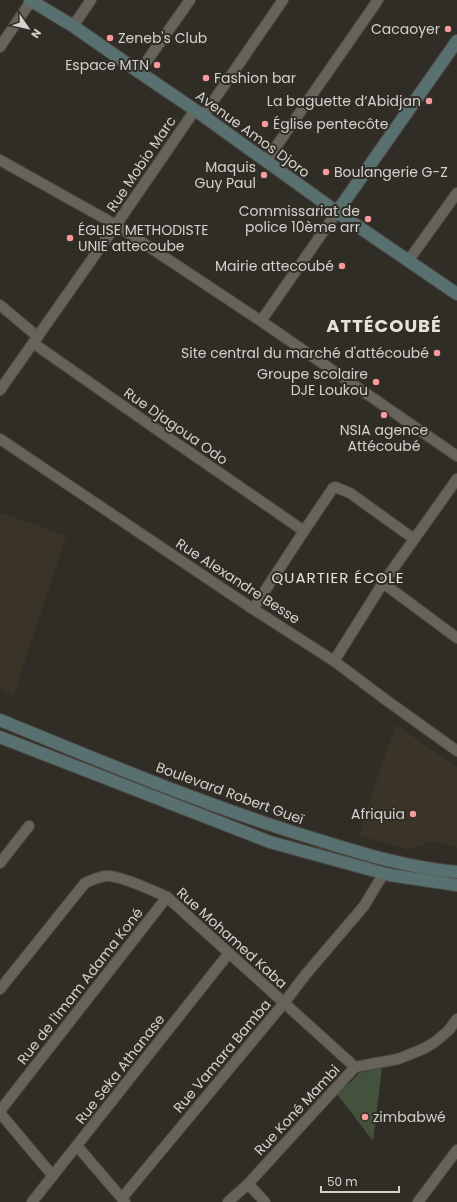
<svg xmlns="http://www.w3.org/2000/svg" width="457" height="1202" viewBox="0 0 457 1202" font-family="Poppins,sans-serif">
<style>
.built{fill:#393427}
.green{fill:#43523d}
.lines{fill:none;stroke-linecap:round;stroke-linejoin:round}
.street-casing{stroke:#4c4a44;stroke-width:12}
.secondary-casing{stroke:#4c4a44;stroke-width:14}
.street{stroke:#66635b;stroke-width:10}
.secondary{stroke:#587170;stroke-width:12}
.poi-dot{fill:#f59b9b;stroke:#302d26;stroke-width:1.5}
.labels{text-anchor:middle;stroke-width:4;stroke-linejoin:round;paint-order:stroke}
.poi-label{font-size:14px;fill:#d3d1cc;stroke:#302d26;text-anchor:end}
.street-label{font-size:14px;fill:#d3d1cc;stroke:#302d26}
.neighbourhood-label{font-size:15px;letter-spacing:1px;fill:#e5e2d9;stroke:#302d26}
.district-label{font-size:18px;font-weight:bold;letter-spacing:1px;fill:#e5e2d9;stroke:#302d26}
</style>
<rect width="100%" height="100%" fill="#302d26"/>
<g class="built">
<polygon points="0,512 66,536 14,695 0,689"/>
<polygon points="396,725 457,767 457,848 433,841 408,850 359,835 382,763"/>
</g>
<polygon class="green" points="382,1067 373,1141 337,1094 335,1089 350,1083 359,1073"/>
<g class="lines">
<g class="street-casing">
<g id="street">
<polyline points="73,26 91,0"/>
<polyline points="0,47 31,1"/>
<polyline points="139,72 190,0"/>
<polyline points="203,116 283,0"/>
<polyline points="0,160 116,225 261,321 457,456"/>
<polyline points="266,161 378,0"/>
<polyline points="408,261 457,193"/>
<polyline points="0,305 38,337"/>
<polyline points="261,321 337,212"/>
<polyline points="33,343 169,438 304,531"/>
<polyline points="0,390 116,225 195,110"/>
<polyline points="0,439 253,609 334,661 386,700 457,751"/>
<polyline points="383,583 457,638"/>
<polyline points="253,609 304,531 333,488 335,487 350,493 414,539"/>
<polyline points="334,661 383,583 457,479"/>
<polyline points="0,863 29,826"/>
<path d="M 0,989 L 85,883 C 92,880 98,877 106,876 C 120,875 154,891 167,897 L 355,1067"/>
<polyline points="0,1111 167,897"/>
<polyline points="0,1113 53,1176"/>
<polyline points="77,1146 125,1202"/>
<polyline points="248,1184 265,1202"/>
<polyline points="122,1198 284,1003 306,974 364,906 384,873"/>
<polyline points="32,1202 229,953"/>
<polyline points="228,1202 248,1184 355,1067 398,1059 423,1049 435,1042 449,1030 457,1019"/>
<polyline points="418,1202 457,1150"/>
</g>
</g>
<g class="secondary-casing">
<g id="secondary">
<polyline points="30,0 73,26 139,72 195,110 337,212 457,294"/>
<polyline points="337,212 457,41"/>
<path d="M 0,720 C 103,762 206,806 312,838 C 360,853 408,868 457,872"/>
<polyline points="0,737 270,842 390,875 457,885"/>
</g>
</g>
<use href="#street" class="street"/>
<use href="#secondary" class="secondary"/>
</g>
<g class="poi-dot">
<circle cx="448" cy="29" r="4"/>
<circle cx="110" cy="38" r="4"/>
<circle cx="157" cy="65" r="4"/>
<circle cx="206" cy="78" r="4"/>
<circle cx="429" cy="101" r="4"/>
<circle cx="265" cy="124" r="4"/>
<circle cx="326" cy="172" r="4"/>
<circle cx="264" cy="175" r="4"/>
<circle cx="368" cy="219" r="4"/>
<circle cx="70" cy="238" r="4"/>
<circle cx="342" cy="266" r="4"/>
<circle cx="437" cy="353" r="4"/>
<circle cx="376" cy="382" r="4"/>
<circle cx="384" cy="415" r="4"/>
<circle cx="413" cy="814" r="4"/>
<circle cx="365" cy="1117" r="4"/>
</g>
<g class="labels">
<g class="poi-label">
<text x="440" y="34">Cacaoyer</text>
<text x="118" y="43" text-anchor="start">Zeneb's Club</text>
<text x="149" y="70">Espace MTN</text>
<text x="214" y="83" text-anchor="start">Fashion bar</text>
<text x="421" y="106">La baguette d‘Abidjan</text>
<text x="273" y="129" text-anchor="start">Église pentecôte</text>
<text x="256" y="172">Maquis<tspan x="256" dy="16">Guy Paul</tspan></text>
<text x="334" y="177" text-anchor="start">Boulangerie G-Z</text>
<text x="360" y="216">Commissariat de<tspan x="360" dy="16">police 10ème arr</tspan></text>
<text x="78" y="235" text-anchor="start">ÉGLISE METHODISTE<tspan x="78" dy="16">UNIE attecoube</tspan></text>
<text x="334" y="271">Mairie attecoubé</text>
<text x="429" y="358">Site central du marché d'attécoubé</text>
<text x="368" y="379">Groupe scolaire<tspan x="368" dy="16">DJE Loukou</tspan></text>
<text x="384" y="435" text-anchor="middle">NSIA agence<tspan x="384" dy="16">Attécoubé</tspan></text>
<text x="405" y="819">Afriquia</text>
<text x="373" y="1122" text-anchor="start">zimbabwé</text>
</g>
<g class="street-label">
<text transform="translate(253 134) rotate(36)" y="5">Avenue Amos Djoro</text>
<text transform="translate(141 164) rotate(-56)" y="5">Rue Mobio Marc</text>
<text transform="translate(176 426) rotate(35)" y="5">Rue Djagoua Odo</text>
<text transform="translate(238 581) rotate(33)" y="5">Rue Alexandre Besse</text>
<text transform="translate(230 793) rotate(20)" y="5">Boulevard Robert Gueï</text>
<text transform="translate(232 938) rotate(42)" y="5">Rue Mohamed Kaba</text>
<text transform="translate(80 986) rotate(-52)" y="5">Rue de l'Imam Adama Koné</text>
<text transform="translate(222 1056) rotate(-50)" y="5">Rue Vamara Bamba</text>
<text transform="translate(120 1069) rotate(-52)" y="5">Rue Seka Athanase</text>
<text transform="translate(297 1110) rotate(-47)" y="5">Rue Koné Mambi</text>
</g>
<g class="neighbourhood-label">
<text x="338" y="583">QUARTIER ÉCOLE</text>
</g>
<g class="district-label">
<text x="384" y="332">ATTÉCOUBÉ</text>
</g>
</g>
<g transform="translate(28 28) rotate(124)" stroke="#302d26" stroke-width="3" paint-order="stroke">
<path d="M0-3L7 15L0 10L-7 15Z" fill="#d3d1cc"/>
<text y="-6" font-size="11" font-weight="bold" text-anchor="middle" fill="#d3d1cc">N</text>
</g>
<path d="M321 1186v6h78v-6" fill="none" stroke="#d3d1cc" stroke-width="2"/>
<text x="327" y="1186" font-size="12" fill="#d3d1cc" stroke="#302d26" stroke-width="3" paint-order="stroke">50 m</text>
</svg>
